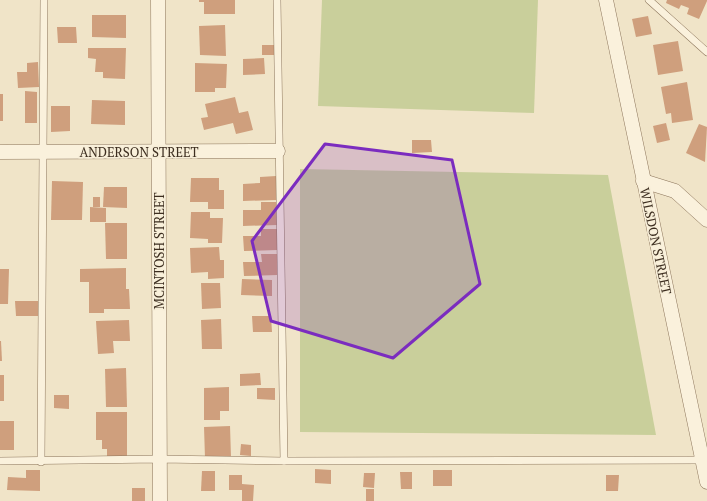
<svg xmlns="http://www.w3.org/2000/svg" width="707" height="501" viewBox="0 0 707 501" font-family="'PT Serif',serif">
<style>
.green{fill:#c9cf9b}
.building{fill:#cf9f7d}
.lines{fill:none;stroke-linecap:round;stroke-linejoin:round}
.lane-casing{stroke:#8d765c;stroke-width:8}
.street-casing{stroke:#8d765c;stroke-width:15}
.lane{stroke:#faf1dc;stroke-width:7}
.street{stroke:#faf1dc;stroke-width:14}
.marked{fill:#7b2cbf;fill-opacity:0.2;stroke:#7b2cbf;stroke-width:3;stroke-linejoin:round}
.labels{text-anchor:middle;stroke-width:3;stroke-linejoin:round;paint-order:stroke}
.street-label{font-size:13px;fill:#3d2e20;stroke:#f7eed8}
</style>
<rect width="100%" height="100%" fill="#f0e4c8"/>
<g class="green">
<polygon points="322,0 538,0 534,113 318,106"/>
<polygon points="300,169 608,175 656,435 300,432"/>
</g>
<g class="building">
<polygon points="199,0 235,0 235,14 204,14 204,2 199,2"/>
<polygon points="667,0 707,0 707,1 699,19 687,14 689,8 681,5 679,9 666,3"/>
<polygon points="92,15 126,15 126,38 92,37"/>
<polygon points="648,16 652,34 636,37 632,19"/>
<polygon points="225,25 226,56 200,55 199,26"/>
<polygon points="57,27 76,27 77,43 58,43"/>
<polygon points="678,41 683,71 658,75 653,45"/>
<rect x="262" y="45" width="13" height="10"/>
<polygon points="88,48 126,48 125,79 103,78 103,72 95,72 96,59 88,58"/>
<polygon points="264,58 265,74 243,75 243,59"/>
<polygon points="38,62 39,87 18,88 17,72 27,72 27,63"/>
<polygon points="195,63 227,64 226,88 215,88 215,92 195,92"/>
<polygon points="687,82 693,120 672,123 671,113 666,114 661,87"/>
<polygon points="25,91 37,92 37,123 25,123"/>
<rect x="0" y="94" width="3" height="27"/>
<polygon points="235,97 239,113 248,111 253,130 236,134 233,123 204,130 201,118 208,117 205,104"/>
<polygon points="92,100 125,101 125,125 91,124"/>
<polygon points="51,106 70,106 70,131 51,132"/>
<polygon points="666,123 670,140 657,143 653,126"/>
<polygon points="699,124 707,127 705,162 686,153"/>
<polygon points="412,140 431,140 432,152 412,153"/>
<polygon points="276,176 277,200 243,201 243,184 260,183 260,177"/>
<polygon points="191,178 219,178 219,190 224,190 224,209 208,209 208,202 190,202"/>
<polygon points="52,181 83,182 82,220 51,220"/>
<polygon points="104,187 127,187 127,208 103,207"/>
<rect x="93" y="197" width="7" height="10"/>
<polygon points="261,202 276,202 277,225 243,226 243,210 261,210"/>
<polygon points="90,207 106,208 106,222 90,222"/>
<polygon points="191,212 210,212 210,218 223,218 222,243 208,243 208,239 190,238"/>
<polygon points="105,223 127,223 127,259 106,259"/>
<polygon points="261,229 277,229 277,250 244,251 243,236 261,236"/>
<polygon points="219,247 220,260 224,260 224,278 208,279 208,272 191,273 190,248"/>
<polygon points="261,254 277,254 277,275 244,276 243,262 262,262"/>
<polygon points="126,268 126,289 129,289 130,309 104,309 104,313 89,313 89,282 80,282 80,269"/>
<polygon points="0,269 9,269 8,304 0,304"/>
<polygon points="242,279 272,280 272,296 241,295"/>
<polygon points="201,283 220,283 221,308 202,309"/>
<polygon points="15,301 39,301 40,316 16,316"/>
<polygon points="252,316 271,316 272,332 253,332"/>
<polygon points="221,319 222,349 202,349 201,320"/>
<polygon points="129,320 130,341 113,341 114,353 98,354 96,321"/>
<polygon points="0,341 1,341 2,361 0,361"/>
<polygon points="126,368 127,407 106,407 105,369"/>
<polygon points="260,373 261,385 240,386 240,374"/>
<rect x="0" y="375" width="4" height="26"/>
<polygon points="229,387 229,411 220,411 220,420 204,420 204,388"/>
<polygon points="257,388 275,388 275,400 257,399"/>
<polygon points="54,395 69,395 69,409 54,408"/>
<polygon points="96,412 127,412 127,457 107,458 107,449 102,449 102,440 96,440"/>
<rect x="0" y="421" width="14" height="29"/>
<polygon points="230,426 231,457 205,458 204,427"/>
<polygon points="241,444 251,445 251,456 240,455"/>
<polygon points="315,469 331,470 331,484 315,483"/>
<polygon points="26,470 40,470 40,491 7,490 8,477 26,478"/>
<rect x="433" y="470" width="19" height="16"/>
<polygon points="202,471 215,471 215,491 201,491"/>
<polygon points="400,472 412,472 412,489 401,489"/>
<polygon points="364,473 375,473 374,488 363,487"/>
<polygon points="229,475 242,475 242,484 254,485 253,501 242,501 242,490 229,490"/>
<polygon points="606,475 619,475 618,491 606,491"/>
<rect x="132" y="488" width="13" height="13"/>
<rect x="366" y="489" width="8" height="12"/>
</g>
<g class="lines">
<g class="lane-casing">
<g id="lane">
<polyline points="277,0 284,461"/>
<polyline points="649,0 707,52"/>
<polyline points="0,461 160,459 284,461 701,460"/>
<polyline points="41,462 44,0"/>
</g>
</g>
<g class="street-casing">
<g id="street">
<polyline points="158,0 160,501"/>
<polyline points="606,0 707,482"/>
<polyline points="0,152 278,151"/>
<polyline points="643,181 675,191 707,220"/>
</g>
</g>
<use href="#lane" class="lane"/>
<use href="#street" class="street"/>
</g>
<path class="marked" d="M 325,144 L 452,160 L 480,284 L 393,358 L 271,321 L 252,241 Z"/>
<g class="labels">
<g class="street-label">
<text x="139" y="157">ANDERSON STREET</text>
<text transform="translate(656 241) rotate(78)" y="5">WILSDON STREET</text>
<text transform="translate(159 251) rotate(-90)" y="5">MCINTOSH STREET</text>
</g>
</g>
</svg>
